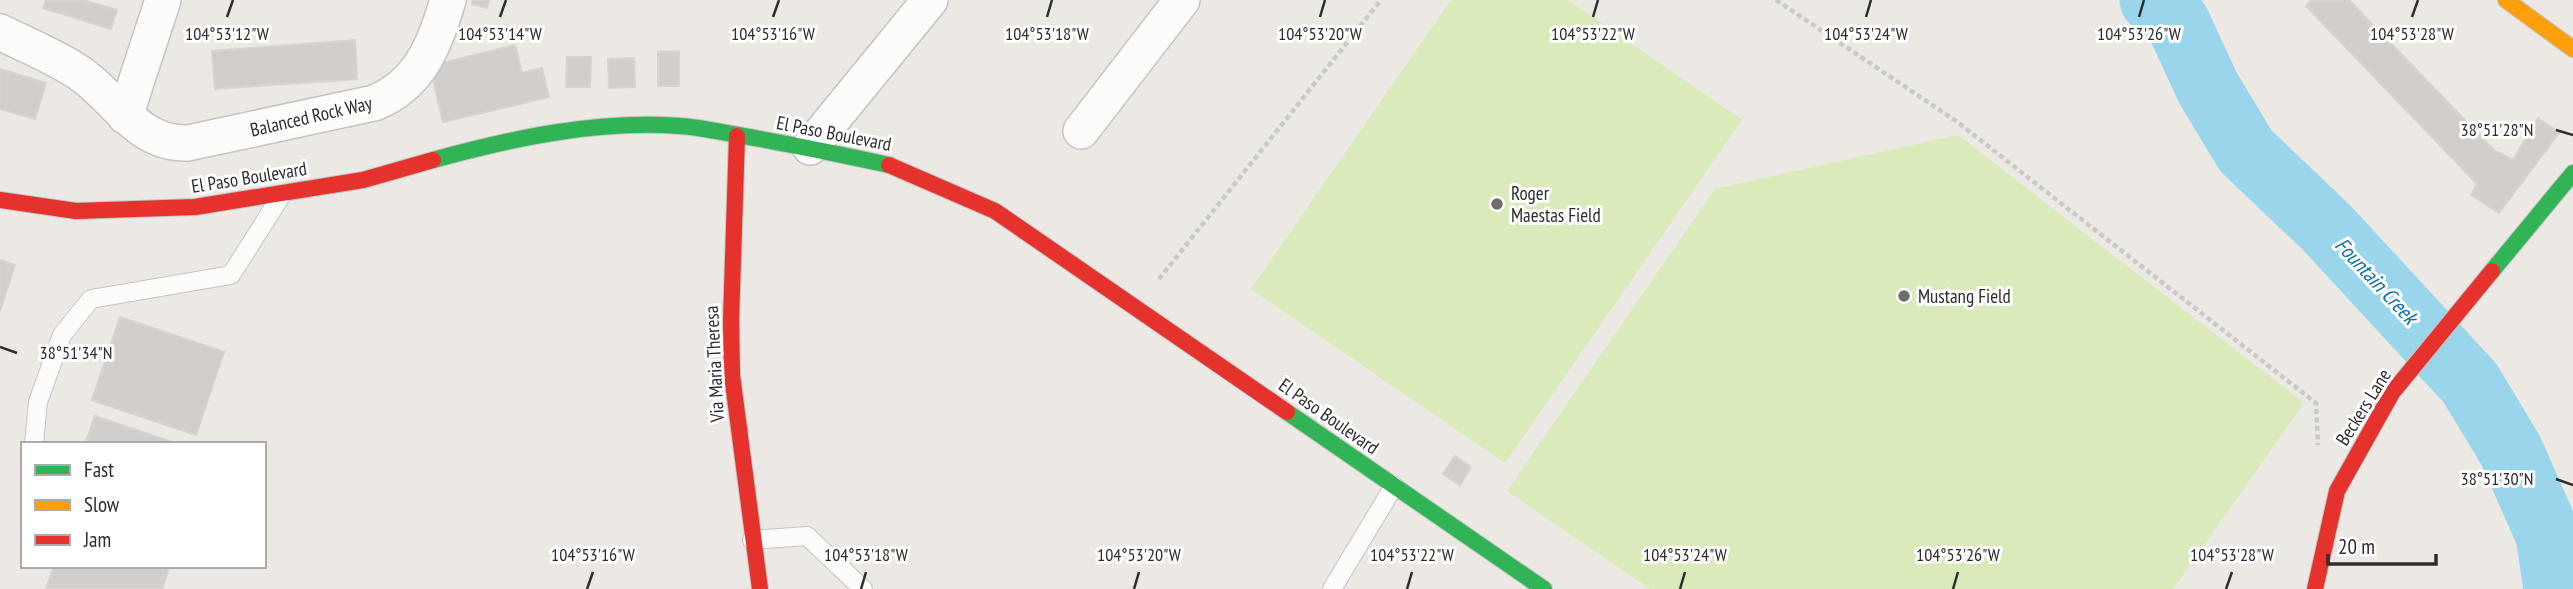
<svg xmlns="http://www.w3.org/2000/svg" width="2573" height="589" viewBox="0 0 2573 589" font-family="'PT Sans Narrow',sans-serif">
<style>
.pitch{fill:#d9eabb}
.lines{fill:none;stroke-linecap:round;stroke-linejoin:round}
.river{stroke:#99d6ec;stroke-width:65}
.building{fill:#d1cecb;stroke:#d7d4d0;stroke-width:2}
.lane-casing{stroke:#c5c4c5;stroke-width:20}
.street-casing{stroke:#c5c4c5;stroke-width:38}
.fast-casing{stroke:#c5c4c5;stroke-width:18}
.slow-casing{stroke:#c5c4c5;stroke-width:18}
.jam-casing{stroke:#c5c4c5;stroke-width:18}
.path{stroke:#c9c9c8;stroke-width:4.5;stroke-dasharray:5 3.5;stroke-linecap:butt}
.lane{stroke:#fcfcfb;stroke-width:18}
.street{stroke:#fcfcfb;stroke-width:35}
.fast{stroke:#30b455;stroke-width:16}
.slow{stroke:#ff9f0a;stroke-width:16}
.jam{stroke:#e5322d;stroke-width:16}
.ticks{fill:none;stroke:#2e2e2e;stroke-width:2.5}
.poi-dot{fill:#706f6e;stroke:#fff;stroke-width:2.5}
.labels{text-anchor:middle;stroke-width:6;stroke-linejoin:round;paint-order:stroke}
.street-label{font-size:19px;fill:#2e2e2e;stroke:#fff}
.poi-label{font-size:19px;fill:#2e2e2e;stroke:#fff;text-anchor:start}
.water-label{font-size:21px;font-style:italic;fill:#0d6fa3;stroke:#fff}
.ticks-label{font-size:18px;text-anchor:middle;fill:#2e2e2e;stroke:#fff;stroke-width:6;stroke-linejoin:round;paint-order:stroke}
</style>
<rect width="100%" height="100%" fill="#ece8e4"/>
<g class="pitch">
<polygon points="1451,0 1568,0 1742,120 1505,463 1251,289"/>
<polygon points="1958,135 2304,403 2173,589 1650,589 1507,491 1715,189"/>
</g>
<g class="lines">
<polyline class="river" points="2152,0 2178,23 2208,88 2246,151 2327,228 2470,383 2511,451 2548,535 2556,589"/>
</g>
<g class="building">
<polygon points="46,0 83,0 117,10 111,29 43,8"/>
<polygon points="473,0 489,0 487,8 472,4"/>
<polygon points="2312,0 2349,0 2495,151 2513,160 2538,118 2559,133 2499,213 2471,195 2477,184 2306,6"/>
<polygon points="355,40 357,79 215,89 212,51"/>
<polygon points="515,45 522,73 542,68 549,97 443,122 430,66"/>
<polygon points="679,51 679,86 658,86 658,52"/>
<polygon points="567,57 591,57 590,87 566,87"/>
<polygon points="634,58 635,87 609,88 608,59"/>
<polygon points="0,69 46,83 35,119 0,109"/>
<polygon points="0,260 15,265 0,311"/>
<polygon points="120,317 224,352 196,435 92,400"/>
<polygon points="95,416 178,444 85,444"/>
<polygon points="1455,456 1471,467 1460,485 1443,474"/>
<polygon points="54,566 170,566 162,589 46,589"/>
</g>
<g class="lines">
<g class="lane-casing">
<g id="lane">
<polyline points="34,444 38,402 62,335 91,299 231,275 281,196"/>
<polyline points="752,540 807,536 863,589"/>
<polyline points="1332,589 1394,486"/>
</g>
</g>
<g class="street-casing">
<g id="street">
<path d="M 0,32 C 26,45 54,56 78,72 C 116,97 137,145 188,143 L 374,103 C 420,85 435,44 448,0"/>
<polyline points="125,116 163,0"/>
<polyline points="1081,131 1182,0"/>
<polyline points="810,147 930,0"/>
</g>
</g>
<g class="fast-casing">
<g id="fast">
<path d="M 433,160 C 513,138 597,120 680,126 C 699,127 719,132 738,135 C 789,144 839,154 889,165"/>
<polyline points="2492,271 2573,173"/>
<polyline points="1287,412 1544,589"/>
</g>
</g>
<g class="slow-casing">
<polyline id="slow" points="2506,0 2573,49"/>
</g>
<g class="jam-casing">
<g id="jam">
<polyline points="737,136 731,320 732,375 760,589"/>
<polyline points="889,165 995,211 1287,412"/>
<polyline points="0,200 76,211 195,207 363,180 433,160"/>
<polyline points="2315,589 2337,491 2392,393 2492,271"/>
</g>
</g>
<g class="path">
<polyline points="1776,0 1956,121 2316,403 2318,445"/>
<polyline points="1159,279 1381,0"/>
</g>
<use href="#lane" class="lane"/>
<use href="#street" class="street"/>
<use href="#fast" class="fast"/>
<use href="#slow" class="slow"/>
<use href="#jam" class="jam"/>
</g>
<path class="ticks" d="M 227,17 L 233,0M 500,17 L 506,0M 773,17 L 779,0M 1047,17 L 1052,0M 1320,17 L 1325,0M 1593,17 L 1598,0M 1866,17 L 1871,0M 2139,17 L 2144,0M 2412,17 L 2418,0M 2556,130 L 2573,135M 0,347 L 17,353M 2556,479 L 2573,485M 587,589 L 593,572M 861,589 L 866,572M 1134,589 L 1139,572M 1407,589 L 1412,572M 1680,589 L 1685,572M 1953,589 L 1958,572M 2226,589 L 2232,572"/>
<g class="poi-dot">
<circle cx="1497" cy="204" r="7"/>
<circle cx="1904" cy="296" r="7"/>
</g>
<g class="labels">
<g class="street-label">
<text transform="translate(311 116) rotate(-13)" y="7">Balanced Rock Way</text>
<text transform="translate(834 133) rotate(11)" y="7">El Paso Boulevard</text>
<text transform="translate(249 177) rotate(-9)" y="7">El Paso Boulevard</text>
<text transform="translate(714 364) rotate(-93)" y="7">Via Maria Theresa</text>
<text transform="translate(2363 407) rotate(-58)" y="7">Beckers Lane</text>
<text transform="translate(1329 416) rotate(35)" y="7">El Paso Boulevard</text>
</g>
<g class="poi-label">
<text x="1511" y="200">Roger<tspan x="1511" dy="22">Maestas Field</tspan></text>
<text x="1918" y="303">Mustang Field</text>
</g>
<g class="water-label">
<text transform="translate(2376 281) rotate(47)" y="7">Fountain Creek</text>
</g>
</g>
<g class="ticks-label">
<text x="227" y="40">104°53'12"W</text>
<text x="500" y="40">104°53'14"W</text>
<text x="773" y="40">104°53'16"W</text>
<text x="1047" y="40">104°53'18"W</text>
<text x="1320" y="40">104°53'20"W</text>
<text x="1593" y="40">104°53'22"W</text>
<text x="1866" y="40">104°53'24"W</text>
<text x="2139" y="40">104°53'26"W</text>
<text x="2412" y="40">104°53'28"W</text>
<text x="2497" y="136">38°51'28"N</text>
<text x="76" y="359">38°51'34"N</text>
<text x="2497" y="485">38°51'30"N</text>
<text x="593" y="561">104°53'16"W</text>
<text x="866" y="561">104°53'18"W</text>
<text x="1139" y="561">104°53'20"W</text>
<text x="1412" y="561">104°53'22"W</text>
<text x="1685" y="561">104°53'24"W</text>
<text x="1958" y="561">104°53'26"W</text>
<text x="2232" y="561">104°53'28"W</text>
</g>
<rect x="21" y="442" width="245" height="126" fill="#ffffff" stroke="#ababab" stroke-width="2"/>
<rect x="35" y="465" width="35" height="10" fill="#30b455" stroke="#ababab" stroke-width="2"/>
<text x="84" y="477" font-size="21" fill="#2e2e2e">Fast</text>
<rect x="35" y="500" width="35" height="10" fill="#ff9f0a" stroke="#ababab" stroke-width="2"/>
<text x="84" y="512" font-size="21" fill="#2e2e2e">Slow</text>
<rect x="35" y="535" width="35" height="10" fill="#e5322d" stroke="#ababab" stroke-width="2"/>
<text x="84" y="547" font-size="21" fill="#2e2e2e">Jam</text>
<path d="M2328 554v10h108v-10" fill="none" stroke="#2e2e2e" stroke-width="3.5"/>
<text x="2338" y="554" font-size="21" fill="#2e2e2e" stroke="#ffffff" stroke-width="5" paint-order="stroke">20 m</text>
</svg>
